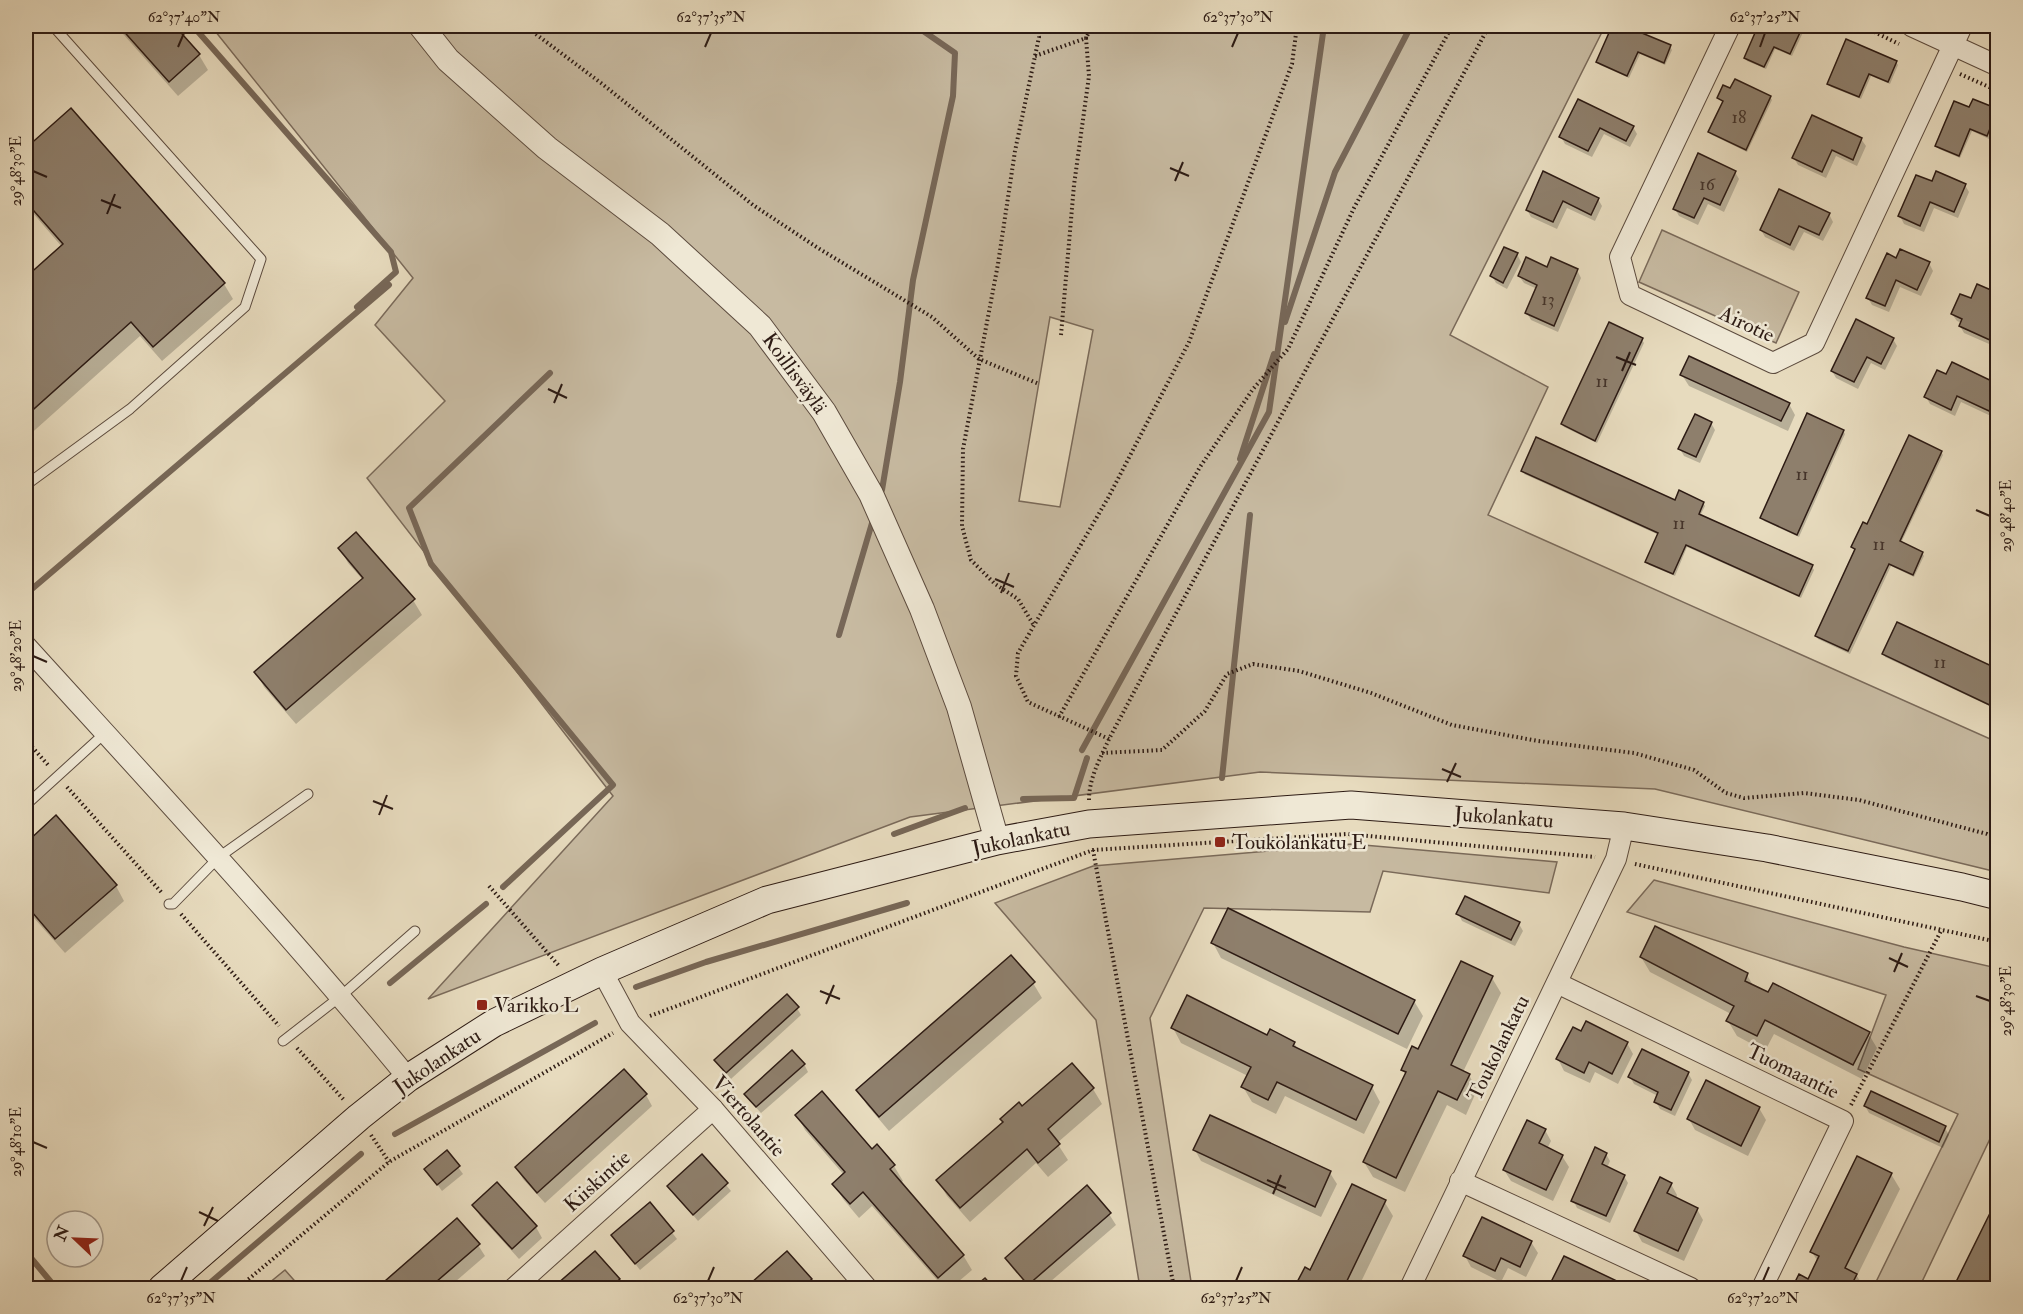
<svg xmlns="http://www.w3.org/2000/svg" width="2023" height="1314" viewBox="0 0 2023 1314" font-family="'IM FELL Double Pica',serif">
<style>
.green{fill:#c7baa1;stroke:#7a6a5a;stroke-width:1.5;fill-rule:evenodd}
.shadow{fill:#0003}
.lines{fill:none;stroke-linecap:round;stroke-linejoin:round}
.stream{stroke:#776757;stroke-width:6}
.building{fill:#8e7f6c;stroke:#2d1b14;stroke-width:1.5}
.service-casing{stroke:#5c4b3e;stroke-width:11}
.minor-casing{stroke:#5c4b3e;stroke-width:22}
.tertiary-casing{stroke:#5c4b3e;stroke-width:26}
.secondary-casing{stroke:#2d1b14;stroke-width:29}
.path{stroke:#2d1b14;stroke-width:4;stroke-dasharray:1.5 3;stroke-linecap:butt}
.service{stroke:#efe8d5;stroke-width:9}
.minor{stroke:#efe8d5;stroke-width:20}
.tertiary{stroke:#efe8d5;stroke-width:24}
.secondary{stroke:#efe8d5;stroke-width:27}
.ticks{fill:none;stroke:#2d1b14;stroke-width:2}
.poi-dot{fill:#8f2418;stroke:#efe8d5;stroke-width:2}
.labels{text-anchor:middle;stroke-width:5;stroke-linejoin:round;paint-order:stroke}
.number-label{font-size:18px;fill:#45342a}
.street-label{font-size:21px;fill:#2d1b14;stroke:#efe8d5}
.poi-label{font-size:21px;fill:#2d1b14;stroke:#efe8d5;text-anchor:start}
.neatline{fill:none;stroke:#2d1b14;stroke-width:2}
.ticks-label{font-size:15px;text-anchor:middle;fill:#2d1b14}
</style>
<rect width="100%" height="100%" fill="#e7dbbe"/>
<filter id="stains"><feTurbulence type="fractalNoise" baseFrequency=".00333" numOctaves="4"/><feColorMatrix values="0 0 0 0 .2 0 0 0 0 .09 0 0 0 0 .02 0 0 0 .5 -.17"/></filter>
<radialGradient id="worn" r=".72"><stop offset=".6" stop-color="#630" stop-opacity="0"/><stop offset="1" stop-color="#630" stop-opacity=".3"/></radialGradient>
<g class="green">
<path d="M 211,26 L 1605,26 L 1450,335 L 1548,387 L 1488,515 L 1997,742 L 1997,872 L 1655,789 L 1260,772 L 910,817 L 428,999 L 613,796 L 367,478 L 445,401 L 375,325 L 413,278 ZM 1050,317 L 1093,330 L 1060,507 L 1019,501 Z"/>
<polygon points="1662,230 1799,292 1776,343 1639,282"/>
<polygon points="1352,844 1557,862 1549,893 1383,871 1370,912 1204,908 1150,1018 1192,1288 1140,1288 1096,1020 995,903 1093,866"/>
<polygon points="1654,880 1904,947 1997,968 1997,1124 1919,1288 1873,1288 1958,1114 1858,1069 1886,995 1627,912"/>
<polygon points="285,1270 301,1288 263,1288"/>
</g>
<g class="shadow">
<polygon points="116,26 173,26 199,55 208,70 178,96"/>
<polygon points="1614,26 1622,26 1670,47 1672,50 1665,65 1640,54 1629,78 1600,65 1598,62"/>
<polygon points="1760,26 1806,26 1792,56 1775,49 1766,69 1747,61 1745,58"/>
<polygon points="1896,62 1898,65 1890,84 1871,76 1861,99 1831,87 1829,84"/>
<polygon points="1731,90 1770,97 1772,100 1747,152 1712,135 1710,132 1724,103 1718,98"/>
<polygon points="1579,101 1633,127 1637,134 1630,147 1604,134 1592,157 1565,144 1561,137"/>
<polygon points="1973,101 1998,111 1998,118 1989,139 1972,131 1960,158 1939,149 1937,146 1970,109"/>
<polygon points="71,110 224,284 233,299 162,361 140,336 26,438 26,279 62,247 26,205 26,150"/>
<polygon points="1861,139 1866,146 1857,166 1836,156 1826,178 1798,165 1794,158"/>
<polygon points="1735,172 1739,179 1724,212 1708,204 1698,225 1679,216 1675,209"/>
<polygon points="1544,173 1598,199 1602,206 1595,221 1567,208 1557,229 1531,217 1527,210"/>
<polygon points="1933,183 1965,185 1969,192 1958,218 1934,208 1924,232 1904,224 1900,216"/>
<polygon points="1829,214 1833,222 1823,241 1804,232 1794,251 1765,237 1761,230"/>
<polygon points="1517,254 1521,262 1507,289 1496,283 1492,276"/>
<polygon points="1897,260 1929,263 1933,271 1921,296 1900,287 1889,312 1872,305 1868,298"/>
<polygon points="1548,269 1577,270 1581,278 1558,332 1531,320 1527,313 1537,289 1524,283 1519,276"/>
<polygon points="1998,295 1998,343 1996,347 1964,333 1960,326 1962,323 1957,321 1952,314 1971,301"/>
<polygon points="1609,324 1642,340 1644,343 1597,443 1564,427 1562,424"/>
<polygon points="1893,339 1897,346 1885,370 1871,363 1858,389 1836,378 1832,371"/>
<polygon points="1682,375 1789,404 1795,415 1788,431 1689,386"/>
<polygon points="1947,376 1998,386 1998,407 1993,417 1961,402 1955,416 1930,404 1926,397"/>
<polygon points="1711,423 1715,430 1700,463 1684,456 1680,449"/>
<polygon points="1843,431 1845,434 1799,537 1764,521 1762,518"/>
<polygon points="1941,452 1943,455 1901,543 1922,553 1924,556 1914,577 1891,566 1850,654 1818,639 1816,636 1856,550 1853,547 1868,526"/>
<polygon points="1523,471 1676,502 1703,503 1705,506 1700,516 1812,567 1814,570 1801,598 1687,547 1675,576 1649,565 1647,562 1659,535 1524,474"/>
<polygon points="340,548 413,600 422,615 296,724 264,687 256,672 363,580 348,563"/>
<polygon points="1884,654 1998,671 1998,710 1885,657"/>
<polygon points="56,818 116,886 124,901 65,953 26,909 26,845"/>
<polygon points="1458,913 1519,924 1523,931 1515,946 1462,921"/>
<polygon points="1213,943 1414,1001 1423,1016 1407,1049 1221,958"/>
<polygon points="1641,957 1747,975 1754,987 1868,1033 1877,1048 1862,1079 1774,1034 1765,1051 1737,1036 1728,1021 1731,1014 1650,972"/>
<polygon points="1461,963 1492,978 1501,993 1463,1072 1469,1075 1477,1090 1466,1115 1447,1105 1405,1192 1373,1177 1364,1162 1406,1075 1403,1070 1419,1051"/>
<polygon points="1033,983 1042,998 889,1131 867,1105 858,1090"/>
<polygon points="797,1008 801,1015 731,1079 716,1060"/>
<polygon points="1173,1028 1268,1037 1294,1043 1299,1051 1372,1087 1380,1102 1364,1134 1285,1096 1276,1114 1252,1102 1243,1087 1248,1076 1181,1043"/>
<polygon points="1582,1033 1627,1043 1633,1054 1618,1084 1595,1072 1590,1083 1564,1071 1558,1059"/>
<polygon points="804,1064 808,1072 761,1113 750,1101 746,1094"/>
<polygon points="1072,1065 1093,1089 1102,1104 1057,1143 1068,1160 1048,1177 1036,1163 970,1222 947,1196 938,1181"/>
<polygon points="1688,1073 1692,1080 1675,1116 1660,1109 1656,1102 1658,1096 1634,1084 1630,1077"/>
<polygon points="646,1095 652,1106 545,1203 523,1179 517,1168"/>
<polygon points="1865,1106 1945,1128 1949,1135 1943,1148 1869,1113"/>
<polygon points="1759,1108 1766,1120 1748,1156 1695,1130 1689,1119"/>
<polygon points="797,1115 872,1151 894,1166 903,1181 900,1183 963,1255 972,1270 951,1288 944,1288 872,1206 859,1218 843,1199 834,1184 844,1175 805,1130"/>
<polygon points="1545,1130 1551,1141 1547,1149 1562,1156 1569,1167 1553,1201 1511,1181 1504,1170"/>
<polygon points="1195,1150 1330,1173 1337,1184 1321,1217 1201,1161"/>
<polygon points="447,1152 463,1174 442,1191 426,1169"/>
<polygon points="1606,1154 1610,1161 1607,1168 1624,1176 1628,1183 1610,1223 1577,1208 1573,1200"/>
<polygon points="702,1156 731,1191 698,1221 669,1186"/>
<polygon points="1891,1174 1900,1189 1857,1276 1864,1288 1793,1288 1799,1276 1809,1281 1818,1262 1812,1252"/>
<polygon points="497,1184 536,1227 542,1238 519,1259 480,1216 474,1205"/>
<polygon points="1671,1184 1677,1195 1676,1199 1697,1209 1703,1220 1684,1261 1642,1242 1636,1231"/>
<polygon points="1998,1200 1998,1288 1954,1288"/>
<polygon points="1384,1201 1393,1216 1358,1288 1296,1288 1305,1269 1311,1272"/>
<polygon points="650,1204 677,1239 640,1270 613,1235"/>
<polygon points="1109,1214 1116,1225 1043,1288 1030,1288 1013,1269 1006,1258"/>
<polygon points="457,1221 478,1245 485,1256 448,1288 380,1288"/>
<polygon points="1531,1242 1538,1253 1526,1277 1508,1268 1501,1282 1471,1267 1465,1256"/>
<polygon points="595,1253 623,1287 561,1288 559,1285"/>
<polygon points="787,1253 815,1287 756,1288 753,1283"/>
<polygon points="1565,1258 1616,1282 1620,1288 1550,1288"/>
</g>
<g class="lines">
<g class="stream">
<polyline points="193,26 391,252 396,272 357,307"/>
<polyline points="1285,322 1335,172 1411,26"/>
<polyline points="1240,459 1274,354"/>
<polyline points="882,490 900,382 913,280 953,96 955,53 916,26"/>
<polyline points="26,594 389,285"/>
<polyline points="839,635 872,523"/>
<polyline points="1082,750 1269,412 1324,26"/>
<polyline points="1222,778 1250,515"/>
<polyline points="1023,799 1074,798 1087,758"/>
<polyline points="894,834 965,808"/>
<polyline points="503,887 613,785 431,564 409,508 550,373"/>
<polyline points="390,983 486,904"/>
<polyline points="636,987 706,962 907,903"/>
<polyline points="395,1134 595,1023"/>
<polyline points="26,1252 56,1288"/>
<polyline points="204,1288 361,1154"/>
</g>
</g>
<g class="building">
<polygon points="119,26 175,26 200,54 169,82"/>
<polygon points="1612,26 1625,26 1671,45 1664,63 1638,52 1627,76 1596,62"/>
<polygon points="1758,26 1803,26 1790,54 1774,47 1764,67 1744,58"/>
<polygon points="1846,39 1897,61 1888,82 1869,74 1859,97 1827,84"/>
<polygon points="1735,79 1771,96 1746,150 1708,132 1723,101 1717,98 1723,85 1730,88"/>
<polygon points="1578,99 1634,126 1626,141 1600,128 1588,151 1559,137"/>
<polygon points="1973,99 1998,109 1987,136 1970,129 1959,156 1935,146 1954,101 1969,107"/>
<polygon points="71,108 225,283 153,347 131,322 26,416 26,277 63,244 26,202 26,148"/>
<polygon points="1812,115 1862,138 1853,160 1832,150 1822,172 1792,158"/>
<polygon points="1698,153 1736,171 1720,205 1704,198 1694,218 1673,209"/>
<polygon points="1543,171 1599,198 1591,215 1563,201 1553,222 1526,210"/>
<polygon points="1936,171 1966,184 1954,212 1930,202 1920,226 1898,216 1916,175 1932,181"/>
<polygon points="1779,189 1830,213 1819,235 1799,226 1790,245 1760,230"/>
<polygon points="1998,239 1998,257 1991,254"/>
<polygon points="1504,247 1518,253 1503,283 1490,276"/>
<polygon points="1900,249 1930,262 1917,290 1896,280 1885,306 1866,298 1887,253 1896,258"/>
<polygon points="1526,257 1547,267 1551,257 1578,269 1554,326 1525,313 1537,285 1518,276"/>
<polygon points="1977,284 1998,293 1998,329 1992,341 1959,326 1962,319 1951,314 1960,294 1971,298"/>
<polygon points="1856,319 1894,338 1881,364 1867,357 1854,382 1831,371"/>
<polygon points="1609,322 1643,338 1595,441 1561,424"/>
<polygon points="1689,356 1790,403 1781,421 1680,375"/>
<polygon points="1952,362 1998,384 1998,392 1989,411 1957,396 1951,410 1924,397 1937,370 1946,374"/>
<polygon points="1807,413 1844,430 1797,535 1760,518"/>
<polygon points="1695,414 1712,422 1696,457 1678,449"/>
<polygon points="1909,435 1942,451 1900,541 1923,552 1913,575 1889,564 1848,651 1815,636 1855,549 1851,547 1863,522 1867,524"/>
<polygon points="1536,437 1675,500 1679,490 1704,502 1699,514 1813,565 1799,596 1686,545 1673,574 1645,562 1658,533 1521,471"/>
<polygon points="356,532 415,599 286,710 254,672 363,578 338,548"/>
<polygon points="1897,622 1998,669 1998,709 1882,654"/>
<polygon points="56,815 117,885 55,939 26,905 26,843"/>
<polygon points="1465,896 1520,922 1511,940 1456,914"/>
<polygon points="1228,908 1415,1000 1398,1034 1211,943"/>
<polygon points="1655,926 1748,973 1745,981 1768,992 1773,983 1870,1032 1853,1065 1765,1020 1757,1036 1726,1021 1734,1006 1640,957"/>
<polygon points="1011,955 1035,982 879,1117 856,1090"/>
<polygon points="1461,961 1493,976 1451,1065 1470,1074 1457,1100 1438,1091 1396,1178 1363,1162 1406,1072 1401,1070 1412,1046 1418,1049"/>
<polygon points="787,994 799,1007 726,1073 714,1060"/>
<polygon points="1187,995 1267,1035 1270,1029 1295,1042 1293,1046 1373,1085 1356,1120 1277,1082 1268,1100 1241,1087 1251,1067 1171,1028"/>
<polygon points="1586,1021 1628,1042 1612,1074 1589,1062 1584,1073 1556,1059 1573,1027 1581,1031"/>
<polygon points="1642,1049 1689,1072 1671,1110 1654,1102 1658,1092 1628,1077"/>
<polygon points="792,1050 805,1064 756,1107 744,1094"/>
<polygon points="1072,1063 1094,1088 1048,1129 1060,1144 1038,1163 1027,1149 960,1208 936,1180 1003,1122 1000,1119 1019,1102 1022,1106"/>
<polygon points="624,1069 647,1094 537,1193 515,1167"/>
<polygon points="1706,1080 1760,1107 1741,1146 1687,1119"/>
<polygon points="822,1091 872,1149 877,1144 895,1165 890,1169 964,1255 938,1278 863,1192 850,1204 832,1184 845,1172 795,1115"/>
<polygon points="1871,1091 1946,1126 1939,1142 1864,1106"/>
<polygon points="1210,1115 1331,1171 1315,1207 1193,1150"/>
<polygon points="1527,1120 1546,1129 1539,1143 1563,1155 1546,1190 1503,1170"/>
<polygon points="1595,1147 1607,1153 1602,1164 1625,1175 1606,1216 1571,1201"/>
<polygon points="447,1150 460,1166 437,1185 424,1169"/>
<polygon points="702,1154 728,1183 693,1215 667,1186"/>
<polygon points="1857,1156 1892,1173 1845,1268 1857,1274 1850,1288 1792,1288 1799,1274 1808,1279 1819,1256 1810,1252"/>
<polygon points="1660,1177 1672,1183 1667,1193 1698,1208 1678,1251 1634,1231"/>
<polygon points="497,1182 537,1226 512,1249 472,1205"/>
<polygon points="1352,1184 1386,1200 1344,1287 1348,1288 1294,1288 1305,1267 1310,1270"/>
<polygon points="1087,1185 1111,1213 1028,1285 1005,1258"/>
<polygon points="1998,1197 1998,1277 1992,1288 1953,1288"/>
<polygon points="650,1202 674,1231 635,1264 611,1235"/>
<polygon points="1482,1217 1532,1241 1520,1267 1501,1258 1495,1271 1463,1256"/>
<polygon points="457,1218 480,1244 429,1288 377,1288"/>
<polygon points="595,1251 620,1279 609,1288 561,1288 557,1284"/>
<polygon points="787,1251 812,1279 802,1288 756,1288 751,1283"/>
<polygon points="1564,1256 1617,1281 1613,1288 1548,1288"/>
<polygon points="985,1278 994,1288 973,1288"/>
</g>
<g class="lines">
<g class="service-casing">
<g id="service">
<polyline points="26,485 130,409 245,307 261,259 53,26"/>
<polyline points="26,805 105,733"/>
<polyline points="169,904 173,904 219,857 308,794"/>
<polyline points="283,1041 341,996 415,931"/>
</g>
</g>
<g class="minor-casing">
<g id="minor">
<polyline points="1730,26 1620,257 1630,295 1773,363 1814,343 1962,26"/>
<polyline points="1911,26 1998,66"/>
<path d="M 26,646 C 155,788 286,929 408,1078"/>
<polyline points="602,971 630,1023 713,1109 867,1288"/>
<polyline points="1557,983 1843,1121 1762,1288"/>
<polyline points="1460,1181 1691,1288"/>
<polyline points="514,1288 713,1109"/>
<polyline points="1410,1288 1616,859 1624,826"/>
</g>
</g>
<g class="tertiary-casing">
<polyline id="tertiary" points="421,26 448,60 547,148 660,234 760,326 824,412 871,494 922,609 959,707 997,841"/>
</g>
<g class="secondary-casing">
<polyline id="secondary" points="162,1288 359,1117 408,1078 494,1023 602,971 767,900 997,841 1089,824 1351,805 1624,826 1767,848 1962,887 1998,896"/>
</g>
<g class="path">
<polyline points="525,26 601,83 753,205 818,248 932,317 979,359 1039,384"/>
<polyline points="1862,26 1899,44"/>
<polyline points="1035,56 1086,38 1087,26"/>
<polyline points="1960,74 1998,91"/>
<polyline points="1061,335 1074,185 1089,76 1086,38 1092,26"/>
<polyline points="1033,624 1018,599 995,584 971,560 962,526 963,449 998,264 1015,151 1039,37 1036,26"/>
<polyline points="1059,717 1200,467 1253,389 1288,349 1354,208 1452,26"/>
<polyline points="1109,739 1028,702 1016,676 1018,653 1108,498 1189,342 1292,64 1297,26"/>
<polyline points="26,740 48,765"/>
<polyline points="1102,753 1162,750 1205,711 1227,674 1253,664 1299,671 1371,693 1452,725 1538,741 1634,753 1694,770 1726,793 1744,798 1804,793 1859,800 1987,834 1998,840"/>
<polyline points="67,787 162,893"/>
<path d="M 1089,800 C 1089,778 1100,759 1109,739 L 1489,26"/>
<polyline points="1093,850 1174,1288"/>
<polyline points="1635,864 1998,942"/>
<polyline points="489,886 560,967"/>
<polyline points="181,914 279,1026"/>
<polyline points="650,1016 1093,850 1347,834 1595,857"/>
<polyline points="297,1048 344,1100"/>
<polyline points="1851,1105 1942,929"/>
<polyline points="371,1135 389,1162"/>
<polyline points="238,1288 389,1162 613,1033"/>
</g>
<use href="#service" class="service"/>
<use href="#minor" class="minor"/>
<use href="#tertiary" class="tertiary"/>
<use href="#secondary" class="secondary"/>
</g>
<path class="ticks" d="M 178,47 L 184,33M 705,47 L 711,33M 1232,47 L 1238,33M 1760,47 L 1765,33M 1170,168 L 1189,176M 33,171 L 47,177M 1175,181 L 1183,162M 101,200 L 121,208M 107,214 L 115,194M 1616,357 L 1636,365M 1622,371 L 1630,352M 548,389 L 567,398M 554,403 L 562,384M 1976,510 L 1990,516M 995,579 L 1014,587M 1001,593 L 1009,573M 33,656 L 47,662M 1442,769 L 1461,777M 1447,782 L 1456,763M 373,801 L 393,809M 379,815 L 387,795M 1889,958 L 1908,967M 1894,972 L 1902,953M 820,991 L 840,999M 1976,996 L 1990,1001M 826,1004 L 834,985M 33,1142 L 47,1148M 1267,1180 L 1286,1188M 1273,1194 L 1281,1175M 199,1212 L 218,1221M 204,1226 L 213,1207M 181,1281 L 187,1267M 708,1281 L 714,1267M 1236,1281 L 1242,1267M 1763,1281 L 1769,1267"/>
<g class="poi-dot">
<rect x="1214" y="836" width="12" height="12" rx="3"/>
<rect x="476" y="999" width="12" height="12" rx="3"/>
</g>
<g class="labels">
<g class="number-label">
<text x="1739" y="123">18</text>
<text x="1707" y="190">16</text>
<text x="1548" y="305">13</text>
<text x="1602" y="387">11</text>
<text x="1802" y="480">11</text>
<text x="1679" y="529">11</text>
<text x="1879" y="550">11</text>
<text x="1940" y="668">11</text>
</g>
<g class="street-label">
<text transform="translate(1747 324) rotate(25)" y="7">Airotie</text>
<text transform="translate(795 373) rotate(54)" y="7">Koillisväylä</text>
<text transform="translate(1504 817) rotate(4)" y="7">Jukolankatu</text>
<text transform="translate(1021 838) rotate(-12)" y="7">Jukolankatu</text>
<text transform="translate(1498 1048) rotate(-64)" y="7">Toukolankatu</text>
<text transform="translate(437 1061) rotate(-34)" y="7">Jukolankatu</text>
<text transform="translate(1793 1071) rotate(26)" y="7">Tuomaantie</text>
<text transform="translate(749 1116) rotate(49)" y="7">Viertolantie</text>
<text transform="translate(597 1181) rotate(-42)" y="7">Kiiskintie</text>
</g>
<g class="poi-label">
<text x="1232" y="849">Toukolankatu E</text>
<text x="494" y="1012">Varikko L</text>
</g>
</g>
<rect width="2023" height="1314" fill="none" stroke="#e7dbbe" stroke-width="66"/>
<g transform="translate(75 1239) rotate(293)"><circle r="28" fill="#efe8d5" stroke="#a19688" stroke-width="1.5"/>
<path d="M0-4.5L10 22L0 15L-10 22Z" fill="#8f2418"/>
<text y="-9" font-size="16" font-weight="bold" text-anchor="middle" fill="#2d1b14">N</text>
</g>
<rect x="33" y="33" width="1957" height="1248" class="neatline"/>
<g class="ticks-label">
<text x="184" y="22">62°37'40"N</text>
<text x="711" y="22">62°37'35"N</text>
<text x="1238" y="22">62°37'30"N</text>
<text x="1765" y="22">62°37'25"N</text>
<text transform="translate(16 171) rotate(-90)" y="5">29°48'30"E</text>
<text transform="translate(2006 516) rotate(-90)" y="5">29°48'40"E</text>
<text transform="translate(16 656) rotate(-90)" y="5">29°48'20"E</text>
<text transform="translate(2006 1001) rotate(-90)" y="5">29°48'30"E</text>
<text transform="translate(16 1142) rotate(-90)" y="5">29°48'10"E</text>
<text x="181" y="1303">62°37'35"N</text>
<text x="708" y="1303">62°37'30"N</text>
<text x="1236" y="1303">62°37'25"N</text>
<text x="1763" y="1303">62°37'20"N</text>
</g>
<rect width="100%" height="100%" filter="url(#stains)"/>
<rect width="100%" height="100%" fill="url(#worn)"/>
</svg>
